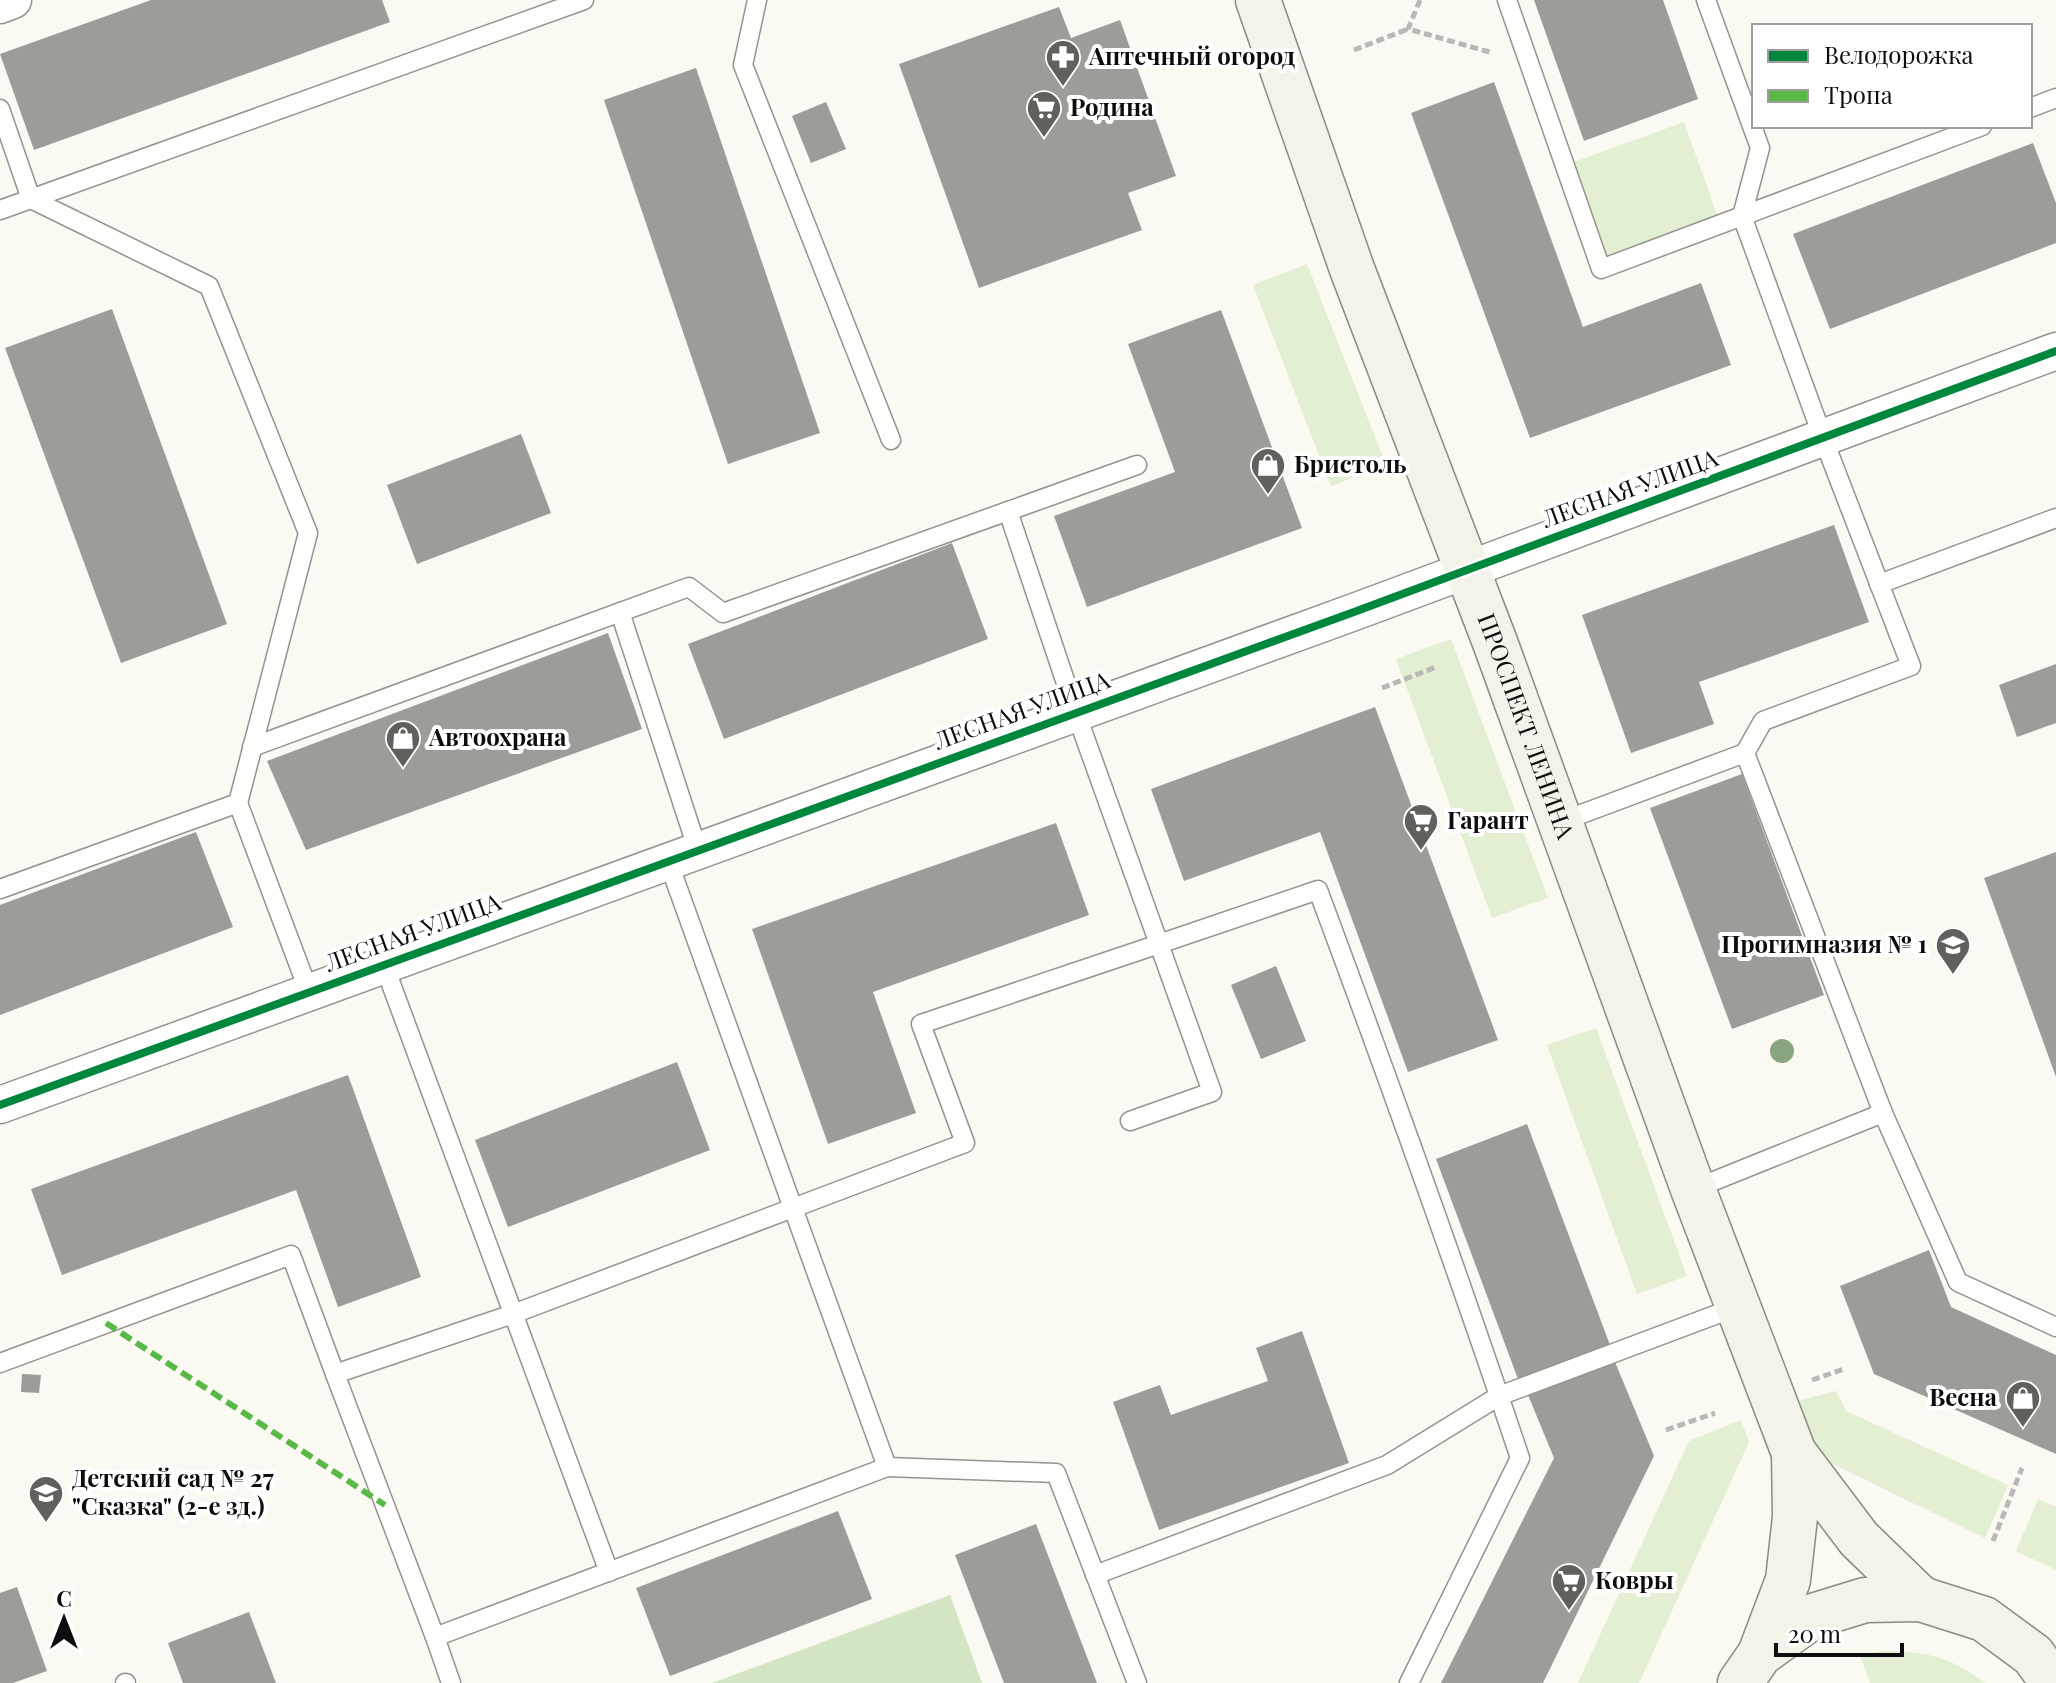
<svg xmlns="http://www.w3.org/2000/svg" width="2056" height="1683" viewBox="0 0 2056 1683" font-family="'Playfair Display',serif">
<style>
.green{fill:#e2efd3}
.forest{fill:#d3e5c2}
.building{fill:#9d9c98}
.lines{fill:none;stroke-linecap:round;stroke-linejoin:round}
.service-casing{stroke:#949390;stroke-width:21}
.minor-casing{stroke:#949390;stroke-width:39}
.secondary-casing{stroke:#8a8a87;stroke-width:47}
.path{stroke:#b8b8b6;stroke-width:5;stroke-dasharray:8 4;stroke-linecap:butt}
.service{stroke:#fefefd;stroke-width:18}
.minor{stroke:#fefefd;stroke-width:36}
.secondary{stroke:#f4f3ea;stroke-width:44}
.quiet{stroke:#58b947;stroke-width:6;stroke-dasharray:12 6;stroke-linecap:butt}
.cycleway-casing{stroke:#fff;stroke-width:13}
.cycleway{stroke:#00873e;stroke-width:8}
.tree{fill:#89a580}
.labels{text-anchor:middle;stroke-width:8;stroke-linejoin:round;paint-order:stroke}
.poi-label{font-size:24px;font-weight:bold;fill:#0d0d0d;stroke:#fff;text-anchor:start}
.street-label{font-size:24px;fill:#0d0d0d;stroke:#fff}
</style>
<rect width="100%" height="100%" fill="#faf9f2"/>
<g class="green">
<polygon points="1684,122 1718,217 1608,257 1574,162"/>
<polygon points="1307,264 1386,465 1331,486 1253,285"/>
<polygon points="1451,639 1548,898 1492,918 1396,659"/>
<polygon points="1596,1028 1687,1276 1637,1294 1547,1045"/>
<polygon points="1836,1391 1846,1411 2008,1485 1985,1538 1820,1458 1798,1401"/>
<polygon points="1741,1420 1749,1442 1639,1683 1578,1683 1689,1441"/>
<polygon points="2038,1499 2056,1507 2056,1570 2016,1551"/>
<path d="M 1882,1651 C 1924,1651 1952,1657 1985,1683 L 1870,1683 L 1860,1656 Z"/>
</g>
<polygon class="forest" points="950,1595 982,1683 712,1683"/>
<g class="building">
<polygon points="151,0 382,0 390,22 34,150 0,54"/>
<polygon points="1534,0 1663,0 1698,99 1584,141"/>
<polygon points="1059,7 1071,38 1120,20 1176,176 1128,193 1142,230 979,288 899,64"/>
<polygon points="696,68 820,433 728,464 604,100"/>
<polygon points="1494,82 1583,327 1701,283 1731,365 1530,438 1411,113"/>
<polygon points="826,102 846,149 811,163 792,116"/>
<polygon points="2033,143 2056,203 2056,243 1830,329 1793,234"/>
<polygon points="112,309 227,624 121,663 5,348"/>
<polygon points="1221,310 1302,528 1087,607 1054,516 1175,472 1128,344"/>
<polygon points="521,434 551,513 417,564 387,485"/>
<polygon points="1834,525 1869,622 1699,682 1714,724 1631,753 1582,615"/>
<polygon points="952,543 988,639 724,739 688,644"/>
<polygon points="608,633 642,729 306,850 267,761"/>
<polygon points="2056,664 2056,723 2017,737 1999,685"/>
<polygon points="1375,707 1498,1040 1408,1072 1320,832 1184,881 1151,789"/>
<polygon points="1742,774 1824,995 1732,1029 1650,808"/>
<polygon points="1056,823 1089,915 873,992 916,1113 828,1144 752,929"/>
<polygon points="196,832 233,927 0,1015 0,905"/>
<polygon points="2056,852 2056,1077 1984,878"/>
<polygon points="1276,966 1306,1041 1261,1059 1231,985"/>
<polygon points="677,1062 710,1150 508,1227 475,1140"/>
<polygon points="348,1075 421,1277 338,1307 296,1190 62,1275 31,1189"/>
<polygon points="1527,1124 1610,1345 1518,1379 1436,1159"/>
<polygon points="1929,1250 1951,1307 2056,1355 2056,1454 1874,1374 1840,1286"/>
<polygon points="1302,1331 1349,1463 1159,1530 1113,1402 1160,1385 1171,1415 1268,1381 1256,1348"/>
<polygon points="1615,1362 1654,1456 1543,1683 1441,1683 1554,1458 1528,1395"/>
<polygon points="22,1374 41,1375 39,1393 21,1392"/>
<polygon points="838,1511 872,1599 670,1676 636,1588"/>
<polygon points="1036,1524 1097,1683 1004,1683 955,1555"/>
<polygon points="17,1587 47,1671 13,1683 0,1683 0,1593"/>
<polygon points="249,1612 276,1683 183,1683 168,1643"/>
</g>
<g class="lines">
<g class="service-casing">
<g id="service">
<polyline points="757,0 743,65 891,440"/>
<polyline points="1507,0 1601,269 1982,126"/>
<polyline points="1706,0 1760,148 1742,216 1823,438 1911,666 1763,721 1745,753 1883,1113"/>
<polyline points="2030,108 2056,98"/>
<polyline points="0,109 31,199 209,286 308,533 238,803 0,889"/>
<polyline points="0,210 584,0"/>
<path d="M 1008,511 L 1076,713 L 1159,944 L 1318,890 C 1388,1078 1456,1267 1520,1458 L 1409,1683"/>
<polyline points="1879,584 2056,518"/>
<polyline points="620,612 698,851"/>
<polyline points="252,747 689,587 723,613 1137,465"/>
<polyline points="238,803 309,992"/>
<polyline points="1560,822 1745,753"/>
<polyline points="384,965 609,1572"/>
<polyline points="1694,1189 1883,1113 1958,1282 2056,1327"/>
<polyline points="0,1363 291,1255 335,1374 513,1314 793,1208 668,861"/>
<polyline points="335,1374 435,1637"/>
<polyline points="887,1467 793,1208 965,1143 921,1024 1159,944 1212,1092 1130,1121"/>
<polyline points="1095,1575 1387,1465 1499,1396 1739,1306"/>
<polyline points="125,1683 126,1683"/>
<polyline points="451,1683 435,1637 887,1467 1056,1473 1137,1683"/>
</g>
</g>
<g class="minor-casing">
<g id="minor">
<polyline points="0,5 13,0"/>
<polyline points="0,1105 1354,612 2056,351"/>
</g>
</g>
<g class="secondary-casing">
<g id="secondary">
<path id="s1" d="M 1258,0 L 1352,269 L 1496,645 L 1693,1189 L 1794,1453 L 1859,1539 L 1921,1599"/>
<polyline points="1760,1654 1788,1580 1795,1517 1794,1453"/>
<polyline points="1740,1683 1760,1654 1813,1616 1865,1600 1921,1599 1984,1619 2033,1655 2053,1683"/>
</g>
</g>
<g class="path">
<polyline points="1420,0 1408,29 1493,53"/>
<polyline points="1354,50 1408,29"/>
<polyline points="1382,688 1436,667"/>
<polyline points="1812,1380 1844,1369"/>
<polyline points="1666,1430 1715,1413"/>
<polyline points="1993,1541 2022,1468"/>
</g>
<use href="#service" class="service"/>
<use href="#minor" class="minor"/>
<use href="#secondary" class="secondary"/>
<polyline class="quiet" points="106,1323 385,1505"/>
<g class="cycleway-casing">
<polyline id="cycleway" points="0,1105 1354,612 2056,351"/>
</g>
<use href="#cycleway" class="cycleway"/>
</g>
<circle class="tree" cx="1782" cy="1051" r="12"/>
<defs>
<g id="pharmacy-pin" transform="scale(1.8)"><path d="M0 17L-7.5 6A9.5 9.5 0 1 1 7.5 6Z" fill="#60605d" stroke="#fff"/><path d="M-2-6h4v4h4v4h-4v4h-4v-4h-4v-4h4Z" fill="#fff"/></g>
<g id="supermarket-pin" transform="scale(1.8)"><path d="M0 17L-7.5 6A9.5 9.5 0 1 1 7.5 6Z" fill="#60605d" stroke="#fff"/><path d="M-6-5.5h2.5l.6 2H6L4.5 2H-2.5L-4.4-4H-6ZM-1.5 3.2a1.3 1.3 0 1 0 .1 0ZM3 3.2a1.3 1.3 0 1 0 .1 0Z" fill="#fff"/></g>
<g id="shop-pin" transform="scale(1.8)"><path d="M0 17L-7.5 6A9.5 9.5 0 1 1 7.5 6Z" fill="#60605d" stroke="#fff"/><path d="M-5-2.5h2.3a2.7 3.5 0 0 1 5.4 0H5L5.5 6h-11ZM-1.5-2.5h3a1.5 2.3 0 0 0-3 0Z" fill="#fff"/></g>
<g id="school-pin" transform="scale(1.8)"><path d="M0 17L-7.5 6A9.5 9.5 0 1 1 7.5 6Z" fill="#60605d" stroke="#fff"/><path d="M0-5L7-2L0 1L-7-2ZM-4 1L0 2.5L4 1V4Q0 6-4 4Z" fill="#fff"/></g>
</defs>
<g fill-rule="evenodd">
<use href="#pharmacy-pin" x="1063" y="57"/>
<use href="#supermarket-pin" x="1044" y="108"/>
<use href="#shop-pin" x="1268" y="465"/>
<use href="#shop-pin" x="403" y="738"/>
<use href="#supermarket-pin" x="1421" y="821"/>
<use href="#school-pin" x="1953" y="945"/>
<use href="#shop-pin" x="2023" y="1398"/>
<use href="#school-pin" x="46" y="1493"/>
<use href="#supermarket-pin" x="1569" y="1581"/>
</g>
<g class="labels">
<g class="poi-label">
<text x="1089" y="65">Аптечный огород</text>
<text x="1070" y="116">Родина</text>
<text x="1294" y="473">Бристоль</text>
<text x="429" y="746">Автоохрана</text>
<text x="1447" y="829">Гарант</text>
<text x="1927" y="953" text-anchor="end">Прогимназия № 1</text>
<text x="1997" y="1406" text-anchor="end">Весна</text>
<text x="72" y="1487">Детский сад № 27<tspan x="72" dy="28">"Сказка" (2-е зд.)</tspan></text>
<text x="1595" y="1589">Ковры</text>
</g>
<g class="street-label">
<text transform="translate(1630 489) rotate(-20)" y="8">ЛЕСНАЯ УЛИЦА</text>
<text transform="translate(1022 711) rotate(-20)" y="8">ЛЕСНАЯ УЛИЦА</text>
<text dy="8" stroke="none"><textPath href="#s1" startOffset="774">ПРОСПЕКТ ЛЕНИНА</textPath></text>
<text transform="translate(413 933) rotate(-20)" y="8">ЛЕСНАЯ УЛИЦА</text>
</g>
</g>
<rect x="1752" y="24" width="280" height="104" fill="#ffffff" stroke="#9e9e9e" stroke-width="2"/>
<rect x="1768" y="50" width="40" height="12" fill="#00873e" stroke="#9e9e9e" stroke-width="2"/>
<text x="1824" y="64" font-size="24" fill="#0d0d0d">Велодорожка</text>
<rect x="1768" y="90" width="40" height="12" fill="#58b947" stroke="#9e9e9e" stroke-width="2"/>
<text x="1824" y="104" font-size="24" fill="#0d0d0d">Тропа</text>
<g transform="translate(64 1619)" stroke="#ffffff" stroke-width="6" paint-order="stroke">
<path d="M0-6L14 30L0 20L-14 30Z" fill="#0d0d0d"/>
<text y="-12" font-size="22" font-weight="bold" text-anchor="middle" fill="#0d0d0d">С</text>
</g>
<path d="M1776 1643v12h126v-12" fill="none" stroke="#0d0d0d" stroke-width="4"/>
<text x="1788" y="1643" font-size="24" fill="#0d0d0d" stroke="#ffffff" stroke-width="6" paint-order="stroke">20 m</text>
</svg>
